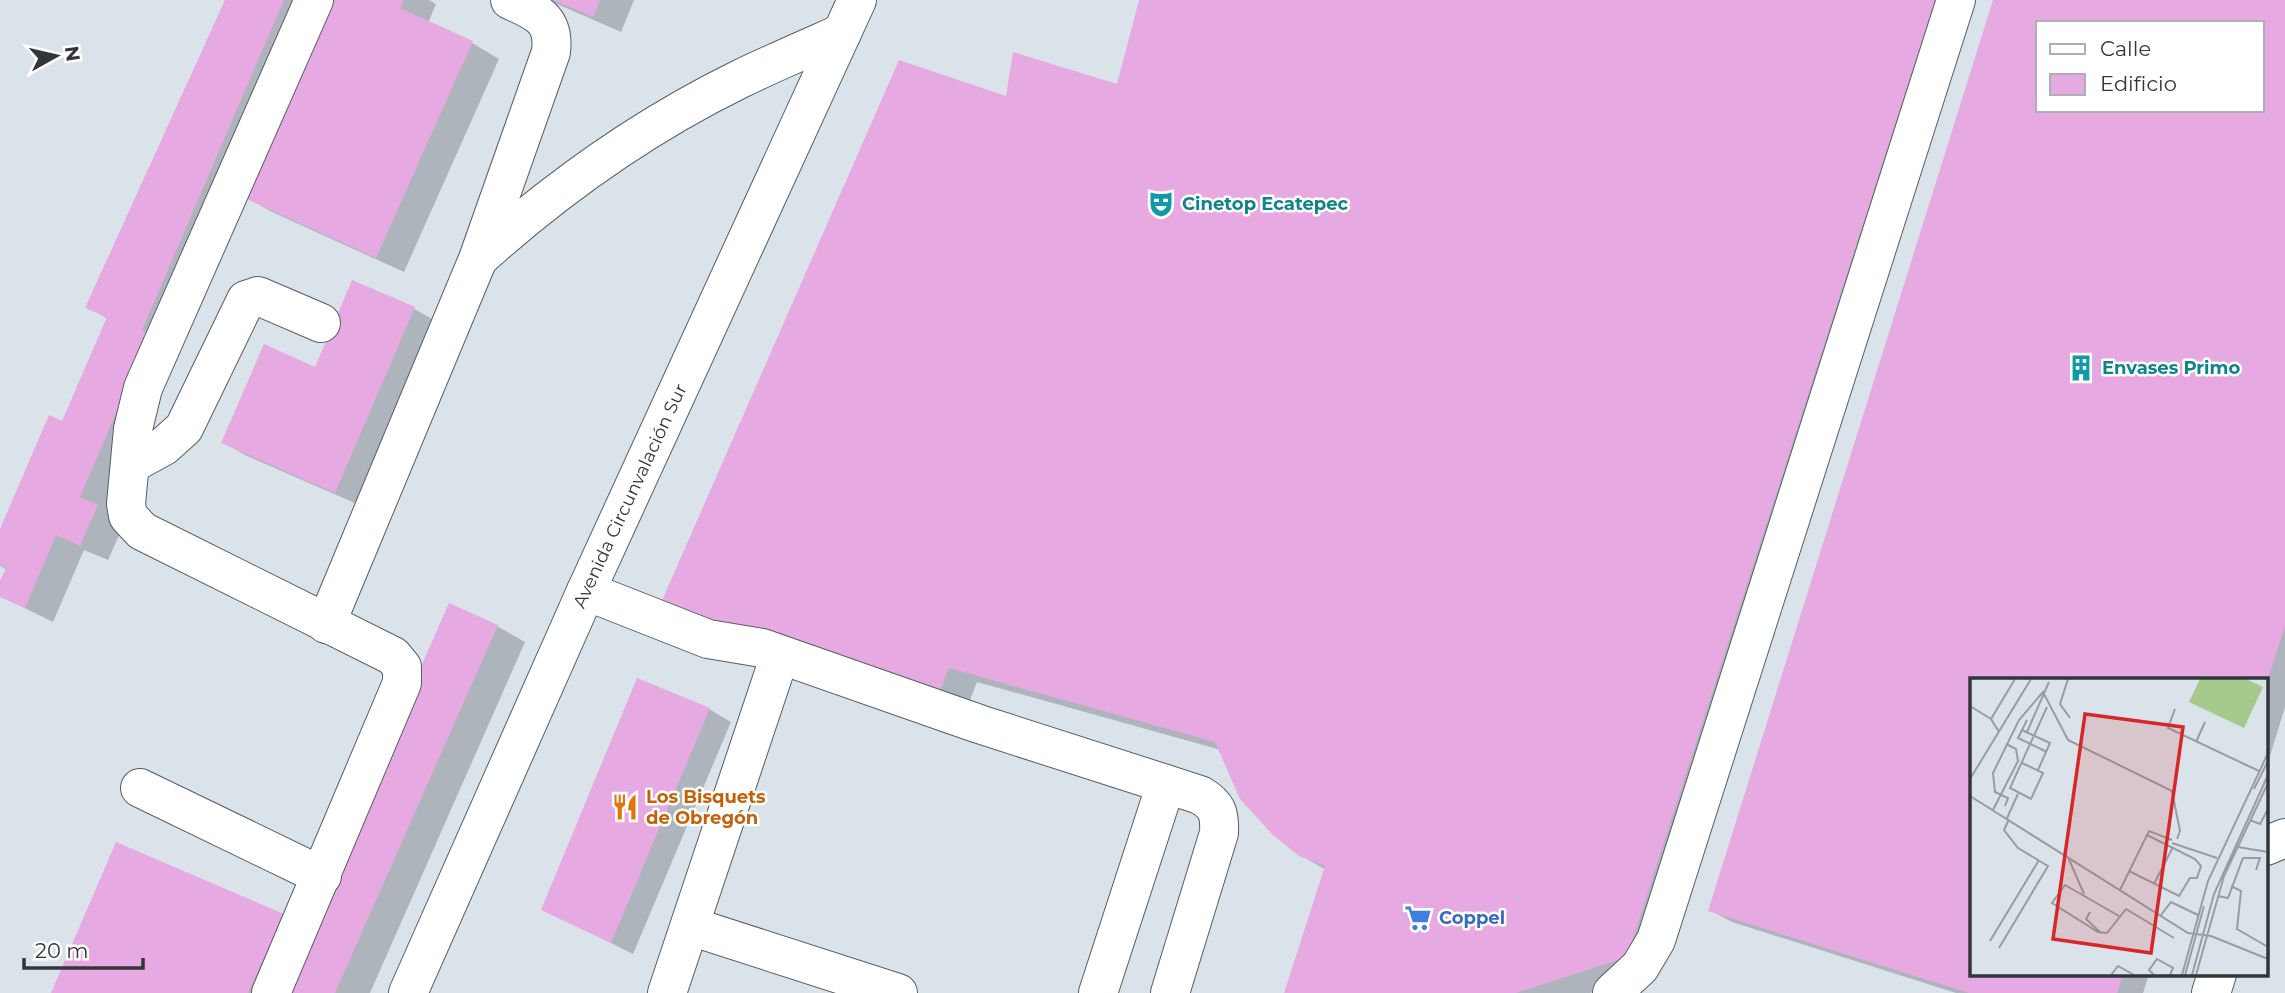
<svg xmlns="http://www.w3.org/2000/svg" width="2285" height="993" viewBox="0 0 2285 993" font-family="Montserrat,sans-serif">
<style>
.shadow{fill:#0003;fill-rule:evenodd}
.building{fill:#e7a9e1;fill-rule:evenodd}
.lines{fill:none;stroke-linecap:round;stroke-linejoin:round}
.minor-casing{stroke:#575d64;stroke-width:40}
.minor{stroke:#fff;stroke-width:38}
.labels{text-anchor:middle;stroke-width:5;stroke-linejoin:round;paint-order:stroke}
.culture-label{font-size:18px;font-weight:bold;fill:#0d838f;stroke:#fff;text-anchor:start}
.street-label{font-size:18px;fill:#333639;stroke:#fff}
.food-label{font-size:18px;font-weight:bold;fill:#c56008;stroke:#fff;text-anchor:start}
.shop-label{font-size:18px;font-weight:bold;fill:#366cbe;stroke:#fff;text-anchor:start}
.inset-road{fill:none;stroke:#979da3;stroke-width:2}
.view{fill:#d62828;fill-opacity:0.15;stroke:#d62828;stroke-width:3.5}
.inset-edge{fill:none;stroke:#333639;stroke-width:3.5}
</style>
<rect width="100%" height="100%" fill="#dae2ea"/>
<g class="shadow">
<polygon points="226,0 318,0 177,351 108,512 125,522 108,560 84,550 53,622 0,596 0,586 7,570 0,566 0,534 63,423 108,319 88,307"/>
<polygon points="330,0 429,0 436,4 428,23 472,43 499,59 404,272 270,211 242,195"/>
<polygon points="548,0 634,0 621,32"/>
<polygon points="1140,0 1968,0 1654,972 1590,993 1286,993 1326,870 1300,855 1221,750 977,682 968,705 686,627 1008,98 1118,86"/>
<path d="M 1995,0 L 2285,0 L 2285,707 L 2266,769 L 2266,680 L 1972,680 L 1972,974 L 2149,974 L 2143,993 L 1956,993 L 1732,922 L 1710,910 ZM 2038,23 L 2262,23 L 2262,110 L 2038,110 Z"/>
<polygon points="414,309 436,321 357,504 245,455 223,442 316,369"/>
<polygon points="497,626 525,642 370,993 53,993 117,844 307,929"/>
<polygon points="709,709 731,722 633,954 543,909"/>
</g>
<g class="building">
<polygon points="225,0 284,0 142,330 150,334 80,497 98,505 80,546 56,535 25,608 0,597 0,581 6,568 0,566 0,529 49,415 62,421 107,317 85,308"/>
<polygon points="328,0 404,0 400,8 473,41 376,258 240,196"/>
<polygon points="553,0 600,0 593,17"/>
<polygon points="1139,0 1935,0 1627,957 1516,993 1284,993 1325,866 1299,856 1273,835 1240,799 1215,742 949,668 940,690 657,612 899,60 1006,96 1013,52 1117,84"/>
<path d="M 1993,0 L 2285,0 L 2285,626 L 2266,685 L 2266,680 L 1972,680 L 1972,974 L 2123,974 L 2117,993 L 1969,993 L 1708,911 ZM 2038,23 L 2262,23 L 2262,110 L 2038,110 Z"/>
<polygon points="352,280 415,307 335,493 221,443 264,344 315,367"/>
<polygon points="449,603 498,625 335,993 277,993"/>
<polygon points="637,678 710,708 611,943 541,910"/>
<polygon points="116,842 284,914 248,993 51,993"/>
</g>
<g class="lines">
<g class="minor-casing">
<g id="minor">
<path d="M 480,257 C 557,188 646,125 740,79 C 773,63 808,48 842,33"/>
<polyline points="131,464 164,446 184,428 246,300 258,296 321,323"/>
<path d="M 586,591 L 708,639 L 762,648 L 979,724 L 1200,795 C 1217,805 1220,813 1219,833 L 1170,993"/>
<path d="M 326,624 L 478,259 L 551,52 C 555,18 536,12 510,0"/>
<polyline points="140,788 322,876"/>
<polyline points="2266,846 2285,838"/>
<polyline points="690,926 898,993"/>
<polyline points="271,993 402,683 402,667 393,656 142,531 128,516 126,504 133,429 143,388 314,0"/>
<polyline points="408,993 586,591 857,0"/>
<polyline points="667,993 780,655"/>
<polyline points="1098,993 1166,784"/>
<polyline points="1612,993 1640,967 1656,940 1956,0"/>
<polyline points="2211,993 2217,974"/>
</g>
</g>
<use href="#minor" class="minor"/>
</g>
<defs>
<g id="theatre-bare" transform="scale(2.1)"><path d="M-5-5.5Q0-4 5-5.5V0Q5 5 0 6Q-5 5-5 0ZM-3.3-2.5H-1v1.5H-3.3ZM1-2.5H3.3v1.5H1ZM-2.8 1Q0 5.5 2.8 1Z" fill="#0f9aa8" stroke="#fff" stroke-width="2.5" paint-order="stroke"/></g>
<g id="building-bare" transform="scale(2.1)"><path d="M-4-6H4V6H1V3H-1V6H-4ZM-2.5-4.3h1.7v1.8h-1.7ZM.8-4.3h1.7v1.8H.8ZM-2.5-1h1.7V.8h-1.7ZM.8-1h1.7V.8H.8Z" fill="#0f9aa8" stroke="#fff" stroke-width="2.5" paint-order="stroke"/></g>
<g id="restaurant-bare" transform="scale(2.1)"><path d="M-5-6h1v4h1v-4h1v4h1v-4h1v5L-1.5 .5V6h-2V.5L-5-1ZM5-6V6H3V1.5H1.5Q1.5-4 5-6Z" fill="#e8710a" stroke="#fff" stroke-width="2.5" paint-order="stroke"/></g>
<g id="supermarket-bare" transform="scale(2.1)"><path d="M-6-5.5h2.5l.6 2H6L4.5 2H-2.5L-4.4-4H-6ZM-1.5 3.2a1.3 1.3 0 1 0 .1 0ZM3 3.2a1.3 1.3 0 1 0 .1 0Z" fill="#3f7fe0" stroke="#fff" stroke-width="2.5" paint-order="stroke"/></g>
</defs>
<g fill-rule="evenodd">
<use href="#theatre-bare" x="1161" y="204"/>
<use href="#building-bare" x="2081" y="368"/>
<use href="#restaurant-bare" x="625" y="807"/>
<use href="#supermarket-bare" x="1418" y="918"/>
</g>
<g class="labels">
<g class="culture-label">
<text x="1182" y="210">Cinetop Ecatepec</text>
<text x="2102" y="374">Envases Primo</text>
</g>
<g class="street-label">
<text transform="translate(630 496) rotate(-65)" y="6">Avenida Circunvalación Sur</text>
</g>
<g class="food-label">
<text x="646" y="803">Los Bisquets<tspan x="646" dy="21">de Obregón</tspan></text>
</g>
<g class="shop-label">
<text x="1439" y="924">Coppel</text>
</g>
</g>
<g transform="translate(1970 678)">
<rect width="298" height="298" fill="#dae2ea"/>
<path d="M 230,1 L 276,1 L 293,9 L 274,50 L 219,24 Z" fill="#a6c98e"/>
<path class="inset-road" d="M 98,1 L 90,26 L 100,40M 0,28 L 21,41M 205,31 L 198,50 L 289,93M 57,42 L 48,60 L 77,74M 52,52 L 80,65 L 68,92M 29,54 L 21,41 L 45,1M 57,54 L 79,4M 226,64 L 235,44M 52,85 L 73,95 L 61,121 L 40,110 L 77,29M 0,101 L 61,1M 284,111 L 298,83M 0,118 L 218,255 L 241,258 L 298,281M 35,128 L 38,120 L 25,114 L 23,95 L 49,42 L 73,14 L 98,62 L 202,113 L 210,153 L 207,161M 23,132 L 48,83 L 46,71 L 36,66M 37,140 L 48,116M 280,142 L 290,146 L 298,131M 202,165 L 247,180M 268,169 L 298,174M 98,179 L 114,216M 159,193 L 209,218 L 220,200 L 227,200 L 231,188 L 225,181 L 177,157M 184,206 L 203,169M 261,208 L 271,213 L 267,251 L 298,269M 150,212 L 179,153 L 202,162M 248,218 L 258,220 L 273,180 L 290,180 L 286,192M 120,234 L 116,241 L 131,255M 191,237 L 201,224 L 228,237M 149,238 L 95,207 L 82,225 L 128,254 L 137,255 L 156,231 L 204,260M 20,263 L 69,182M 29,270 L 78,188 L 48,170 L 34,152 L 39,141M 141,297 L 148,288 L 164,297M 184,297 L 179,292 L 187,281 L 203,290 L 200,297M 212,297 L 238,203 L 298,75M 215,297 L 234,228M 222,297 L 244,216 L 298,97M 226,297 L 254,198 L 298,105"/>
<path class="view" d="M 115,36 L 213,49 L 181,275 L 83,261 Z"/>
<rect width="298" height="298" class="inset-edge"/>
</g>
<rect x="2036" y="21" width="228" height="91" fill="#ffffff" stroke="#adafb0" stroke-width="2"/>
<rect x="2050" y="44" width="35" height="10" fill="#ffffff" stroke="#adafb0" stroke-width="2"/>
<text x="2100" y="56" font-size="21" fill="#333639">Calle</text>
<rect x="2050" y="74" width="35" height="21" fill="#e7a9e1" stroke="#adafb0" stroke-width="2"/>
<text x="2100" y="91" font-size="21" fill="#333639">Edificio</text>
<g transform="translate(56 56) rotate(82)" stroke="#ffffff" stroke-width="5" paint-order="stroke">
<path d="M0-5L12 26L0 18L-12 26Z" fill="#333639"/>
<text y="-10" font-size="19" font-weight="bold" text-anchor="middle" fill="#333639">N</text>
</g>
<path d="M24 958v10h119v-10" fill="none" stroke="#333639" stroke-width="3.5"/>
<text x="35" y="958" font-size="21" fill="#333639" stroke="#ffffff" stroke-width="5" paint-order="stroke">20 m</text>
</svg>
